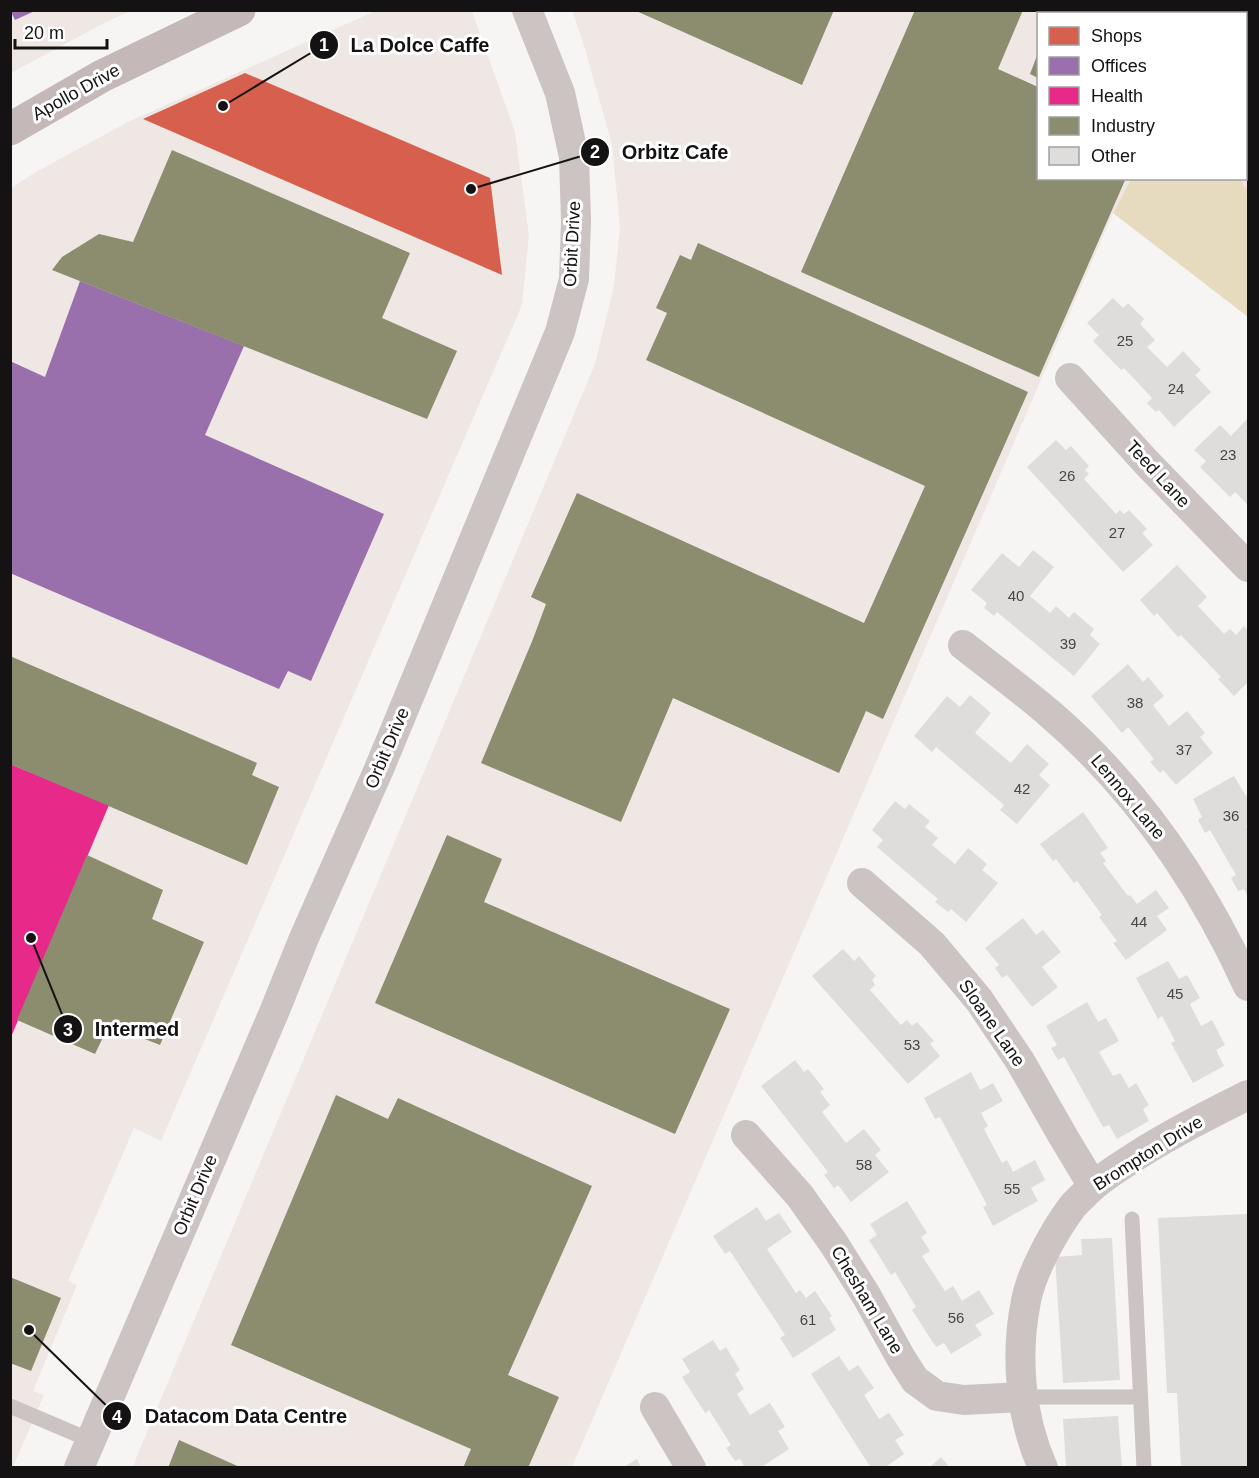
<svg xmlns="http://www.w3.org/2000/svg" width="1259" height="1478" viewBox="0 0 1259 1478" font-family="Arial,sans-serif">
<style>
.built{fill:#efe7e4}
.green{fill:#e7dbbf}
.shops{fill:#d6604d}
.offices{fill:#9970ab}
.health{fill:#e7298a}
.industry{fill:#8c8c6e}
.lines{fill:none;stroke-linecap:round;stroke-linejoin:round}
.stream{stroke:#f8dce6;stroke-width:9}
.building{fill:#dedddc}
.service{stroke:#ccc3c3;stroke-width:15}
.minor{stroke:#ccc3c3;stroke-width:30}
.secondary{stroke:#c4b9b8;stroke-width:33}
.labels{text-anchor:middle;stroke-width:6;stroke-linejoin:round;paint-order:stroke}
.number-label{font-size:15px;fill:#484646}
.street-label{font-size:18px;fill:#141212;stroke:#fff}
.leader{fill:none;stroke:#141212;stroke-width:2}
.callout-dot{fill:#141212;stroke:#fff;stroke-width:2}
.mark-label{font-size:18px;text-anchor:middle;font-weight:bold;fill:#fff}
.callout-label{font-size:20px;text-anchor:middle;font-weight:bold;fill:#141212;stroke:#fff;stroke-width:6;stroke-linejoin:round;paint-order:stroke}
</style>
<rect width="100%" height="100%" fill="#f7f5f4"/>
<g class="built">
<polygon points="11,11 131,11 104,23 11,73"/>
<polygon points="375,11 472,11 515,132 529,235 522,305 161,1141 134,1128 68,1281 77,1285 33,1391 44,1395 13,1467 11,1468 11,188 34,173 128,122"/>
<polygon points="572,11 1048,11 1051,13 1038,14 1038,178 1131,179 1113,213 572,1467 132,1468 595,364 614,286 620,228 612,144 583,42"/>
</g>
<polygon class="green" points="1049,11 1248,11 1248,317 1113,213 1131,179 1246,178 1246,14 1051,14"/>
<polygon class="shops" points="245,73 490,178 502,275 143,119"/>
<g class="offices">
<polygon points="10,10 37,10 15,20"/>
<polygon points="80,281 244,346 205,435 384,514 311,681 288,671 279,689 10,573 10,361 45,377"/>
</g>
<polygon class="health" points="10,764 109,805 11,1037 10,1037"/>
<g class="industry">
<polygon points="634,10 834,10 802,85"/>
<polygon points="915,10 1023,10 998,69 1038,87 1038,178 1126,178 1039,377 801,272"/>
<polygon points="1038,53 1038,78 1030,74"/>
<polygon points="172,150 410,253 382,318 457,351 427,419 52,270 62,257 99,234 133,242"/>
<polygon points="698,243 1028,392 883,719 866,711 839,773 673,698 621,822 481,763 533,639 546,604 531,597 577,493 864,623 925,486 646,360 667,313 656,308 680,255 691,260"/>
<polygon points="10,656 257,763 252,775 279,787 247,865 10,764"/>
<polygon points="447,835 502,859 484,902 730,1009 675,1134 375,1003"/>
<polygon points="87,855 163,890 152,919 204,942 160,1045 109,1025 95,1054 17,1020"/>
<polygon points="336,1095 388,1119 398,1098 592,1186 508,1375 559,1397 528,1468 463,1468 471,1449 231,1345"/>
<polygon points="10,1277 61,1298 31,1371 10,1363"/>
<polygon points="179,1440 242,1468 168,1468"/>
</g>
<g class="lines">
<g class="stream">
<polyline points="1189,10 1190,14"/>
<polyline points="1245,178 1248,184"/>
</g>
</g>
<g class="building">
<polygon points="1113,298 1123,308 1128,303 1144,319 1140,324 1155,340 1147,347 1167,367 1183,351 1201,370 1195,375 1211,392 1174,427 1159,410 1156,412 1147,403 1152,398 1124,368 1121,370 1093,341 1099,335 1087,323"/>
<polygon points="1248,418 1248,505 1235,492 1230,497 1200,467 1206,461 1194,450 1220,425 1231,436"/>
<polygon points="1056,440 1066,450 1071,446 1089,466 1085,470 1089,474 1084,479 1116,514 1120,510 1124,514 1129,510 1147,529 1142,533 1153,545 1123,572 1027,467"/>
<polygon points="1033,550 1054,567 1030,596 1050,613 1056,606 1069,618 1074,612 1094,629 1090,635 1100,644 1074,676 997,612 994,616 984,608 987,603 971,590 1002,553 1019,567"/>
<polygon points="1177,565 1207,597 1198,606 1224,634 1230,629 1236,635 1244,626 1248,631 1248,682 1234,696 1218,679 1221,677 1181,635 1178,637 1157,613 1154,616 1140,600"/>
<polygon points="1128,664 1143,682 1148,677 1164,696 1153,705 1169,726 1187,711 1205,733 1200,737 1213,753 1176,785 1163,770 1160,773 1150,762 1154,759 1128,727 1122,733 1091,696"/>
<polygon points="970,695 991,713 975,733 1011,763 1027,744 1049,764 1039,775 1050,785 1017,824 1000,810 1004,805 936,747 932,752 914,736 947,696 960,707"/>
<polygon points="1234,776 1246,796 1248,795 1248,824 1246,826 1248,831 1248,897 1244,889 1238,891 1231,878 1236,875 1210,830 1205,833 1198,820 1202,817 1193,799"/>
<polygon points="895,801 905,809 909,804 930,821 925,827 938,838 932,845 955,864 968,848 987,864 982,870 998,883 966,922 951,909 948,912 935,902 938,899 877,847 883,840 872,830"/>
<polygon points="1083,812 1108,848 1100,853 1106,861 1103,863 1128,896 1130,895 1137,904 1156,890 1169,908 1157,916 1167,930 1126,960 1113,943 1117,941 1099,917 1102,915 1077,881 1074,883 1056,859 1053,861 1040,844"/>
<polygon points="1023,918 1036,935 1043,930 1061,952 1042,967 1058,987 1032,1007 1007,975 1002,978 995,968 999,965 985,948"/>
<polygon points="843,949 854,961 859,956 876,976 872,980 875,985 870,990 901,1025 907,1020 912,1026 917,1022 934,1041 930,1044 940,1056 908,1084 812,976"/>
<polygon points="1168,961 1179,979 1187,975 1200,998 1190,1004 1201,1026 1212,1020 1225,1045 1216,1050 1224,1066 1193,1083 1171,1043 1175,1041 1162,1016 1158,1019 1136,978"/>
<polygon points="1087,1002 1098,1022 1106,1018 1119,1041 1099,1052 1113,1076 1120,1073 1129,1088 1136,1083 1149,1105 1143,1109 1149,1121 1117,1139 1109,1125 1103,1127 1064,1057 1058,1060 1051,1048 1057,1045 1046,1026"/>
<polygon points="795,1060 804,1072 808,1069 824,1089 820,1092 830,1105 822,1112 846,1143 864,1129 881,1150 875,1155 889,1172 851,1202 838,1185 834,1188 824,1175 828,1172 761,1086"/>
<polygon points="971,1072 980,1090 993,1083 1003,1101 981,1113 988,1126 984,1129 1002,1163 1007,1160 1013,1172 1035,1160 1045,1180 1031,1188 1038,1201 993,1226 983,1207 987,1205 940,1117 935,1119 924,1098"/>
<polygon points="907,1201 927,1233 921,1237 930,1251 922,1256 945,1291 953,1286 962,1301 979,1290 994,1314 975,1325 982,1335 951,1354 944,1343 936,1347 912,1310 916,1307 895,1272 891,1275 869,1240 877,1235 870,1224"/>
<polygon points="757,1207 766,1221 779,1213 792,1232 767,1249 796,1293 800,1290 806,1298 815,1291 832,1316 829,1318 836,1330 793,1358 780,1338 785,1335 730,1251 725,1254 713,1236"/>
<polygon points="1248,1214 1248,1468 1181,1468 1177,1393 1167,1393 1158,1218"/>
<polygon points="1112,1238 1120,1380 1063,1383 1055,1257 1082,1255 1081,1239"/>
<polygon points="713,1340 720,1351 726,1347 740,1370 735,1374 744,1389 737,1394 750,1415 770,1403 785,1427 778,1431 789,1449 760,1468 745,1468 740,1459 735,1461 726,1448 731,1445 709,1410 705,1413 682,1377 690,1372 682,1359"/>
<polygon points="839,1356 849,1371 858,1365 874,1388 864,1395 879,1419 889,1413 904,1435 895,1440 904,1454 884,1468 871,1468 811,1374"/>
<polygon points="1118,1416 1122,1468 1066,1468 1063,1419"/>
<polygon points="941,1457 950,1468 929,1468"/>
<polygon points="637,1459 641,1468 622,1468"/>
</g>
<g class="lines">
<g class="service">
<polyline points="1132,1219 1144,1468"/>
<polyline points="1023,1397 1140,1397"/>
<polyline points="10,1406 90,1440"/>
</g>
<g class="minor">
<polyline points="1070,378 1146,462 1248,567"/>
<path d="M 963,645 C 992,668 1021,689 1049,713 C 1135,787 1201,883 1248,986"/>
<polyline points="862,883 932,944 979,1000 1020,1061 1064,1138 1093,1186"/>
<polyline points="746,1135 800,1196 834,1244 866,1295 901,1358 915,1380 937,1396 964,1400 1023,1397"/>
<polyline points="655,1407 691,1468"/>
<polyline points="79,1468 275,1010 304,938 379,769 560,332 574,279 576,220 574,157 560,93 527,10"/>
<path d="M 1043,1468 C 1020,1416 1015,1356 1026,1301 C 1031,1273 1054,1231 1072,1207 C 1077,1201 1085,1194 1091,1188 C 1104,1176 1121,1166 1136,1156 C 1172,1133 1210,1114 1248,1095"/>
</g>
<polyline class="secondary" points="10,129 102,76 239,10"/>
</g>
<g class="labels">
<g class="number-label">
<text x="1125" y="346">25</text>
<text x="1176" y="394">24</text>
<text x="1228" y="460">23</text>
<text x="1067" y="481">26</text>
<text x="1117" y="538">27</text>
<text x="1016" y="601">40</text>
<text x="1068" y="649">39</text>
<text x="1135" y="708">38</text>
<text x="1184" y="755">37</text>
<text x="1022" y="794">42</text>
<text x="1231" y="821">36</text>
<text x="1139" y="927">44</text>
<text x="1175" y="999">45</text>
<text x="912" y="1050">53</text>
<text x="864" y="1170">58</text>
<text x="1012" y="1194">55</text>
<text x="956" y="1323">56</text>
<text x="808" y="1325">61</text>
</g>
<g class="street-label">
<text transform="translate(76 92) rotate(-29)" y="6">Apollo Drive</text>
<text transform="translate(572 244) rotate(-87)" y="6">Orbit Drive</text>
<text transform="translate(1158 474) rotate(47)" y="6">Teed Lane</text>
<text transform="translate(387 748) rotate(-67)" y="6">Orbit Drive</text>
<text transform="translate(1128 797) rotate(50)" y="6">Lennox Lane</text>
<text transform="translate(992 1023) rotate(55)" y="6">Sloane Lane</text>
<text transform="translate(1148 1153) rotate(-32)" y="6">Brompton Drive</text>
<text transform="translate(195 1195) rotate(-67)" y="6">Orbit Drive</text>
<text transform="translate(867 1300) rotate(59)" y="6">Chesham Lane</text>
</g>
</g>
<path class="leader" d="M223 106L324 45M471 189L595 152M31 938L68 1029M29 1330L117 1416"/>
<g class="callout-dot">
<circle cx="223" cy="106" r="6"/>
<circle cx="471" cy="189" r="6"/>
<circle cx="31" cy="938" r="6"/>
<circle cx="29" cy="1330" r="6"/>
<circle cx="324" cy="45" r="15"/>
<circle cx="595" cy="152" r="15"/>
<circle cx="68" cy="1029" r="15"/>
<circle cx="117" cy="1416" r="15"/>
</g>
<g class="mark-label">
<text x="324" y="51">1</text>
<text x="595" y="158">2</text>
<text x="68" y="1036">3</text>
<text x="117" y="1423">4</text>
</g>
<g class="callout-label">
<text x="420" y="52">La Dolce Caffe</text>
<text x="675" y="159">Orbitz Cafe</text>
<text x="137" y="1036">Intermed</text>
<text x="246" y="1423">Datacom Data Centre</text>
</g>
<rect width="1259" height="1478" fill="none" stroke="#141212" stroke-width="24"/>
<rect x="1037" y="12" width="210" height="168" fill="#ffffff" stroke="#a1a0a0" stroke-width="1.5"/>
<rect x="1049" y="27" width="30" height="18" fill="#d6604d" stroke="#a1a0a0" stroke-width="1.5"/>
<text x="1091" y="42" font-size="18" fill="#141212">Shops</text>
<rect x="1049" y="57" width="30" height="18" fill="#9970ab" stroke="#a1a0a0" stroke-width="1.5"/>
<text x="1091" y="72" font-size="18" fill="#141212">Offices</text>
<rect x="1049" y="87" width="30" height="18" fill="#e7298a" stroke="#a1a0a0" stroke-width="1.5"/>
<text x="1091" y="102" font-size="18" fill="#141212">Health</text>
<rect x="1049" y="117" width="30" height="18" fill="#8c8c6e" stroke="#a1a0a0" stroke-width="1.5"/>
<text x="1091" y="132" font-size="18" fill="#141212">Industry</text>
<rect x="1049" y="147" width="30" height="18" fill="#dedddc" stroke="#a1a0a0" stroke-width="1.5"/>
<text x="1091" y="162" font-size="18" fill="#141212">Other</text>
<path d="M15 39v9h92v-9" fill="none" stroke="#141212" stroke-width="3"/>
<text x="24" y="39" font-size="18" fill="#141212" stroke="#ffffff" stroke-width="4.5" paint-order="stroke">20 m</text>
</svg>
